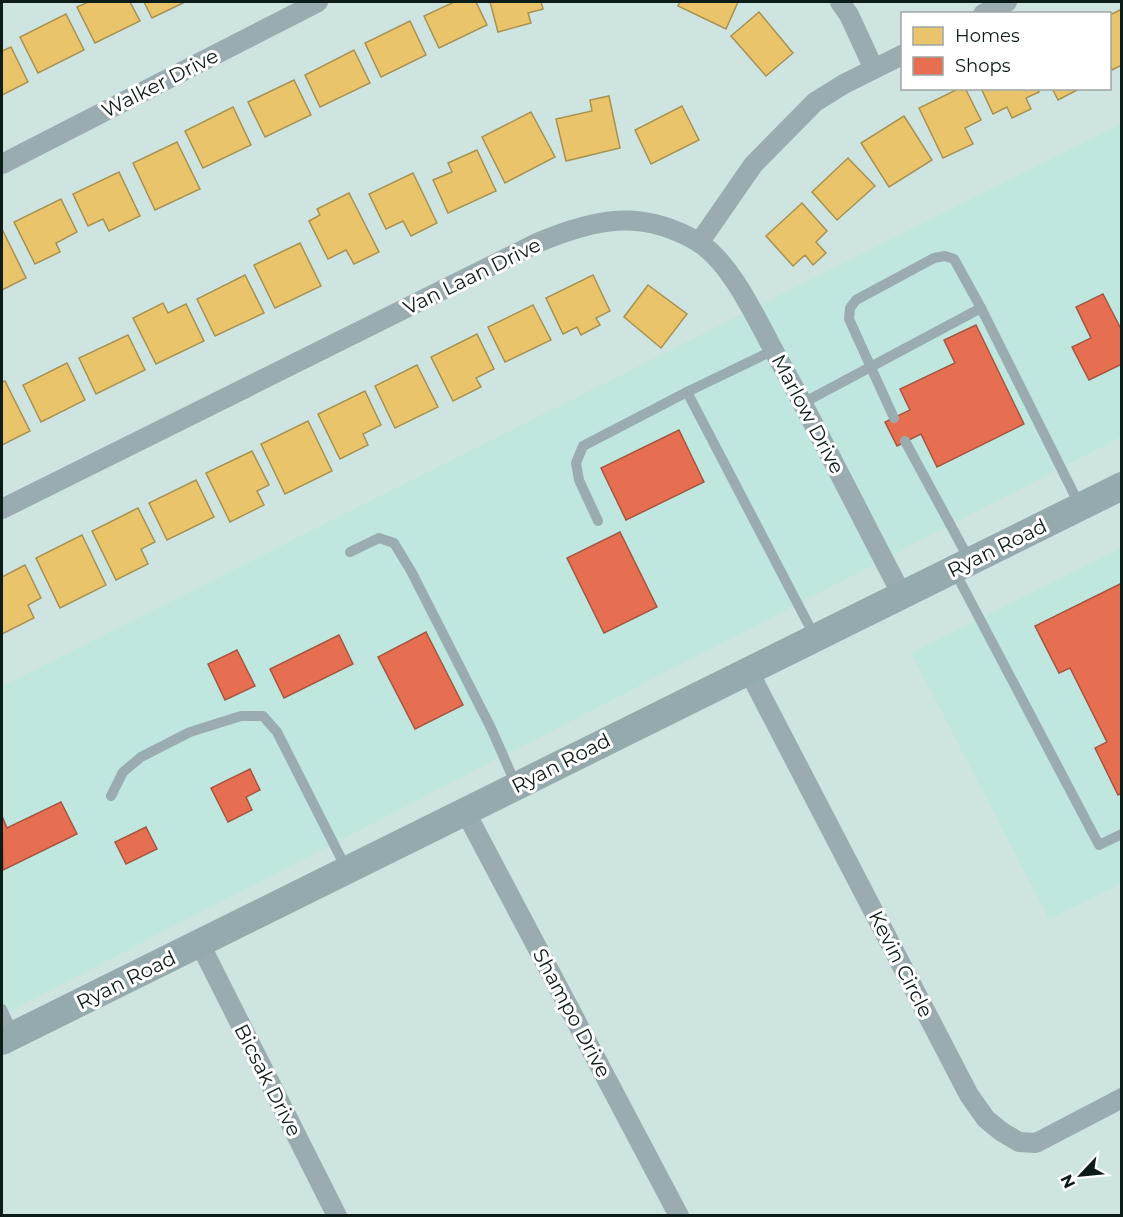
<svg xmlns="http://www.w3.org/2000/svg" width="1123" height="1217" viewBox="0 0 1123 1217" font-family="Montserrat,sans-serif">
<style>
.built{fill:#c0e7df}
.homes{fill:#e9c46a;stroke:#a79252;stroke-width:1.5}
.shops{fill:#e76f51;stroke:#a55640;stroke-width:1.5}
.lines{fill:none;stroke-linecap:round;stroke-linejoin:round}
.lane{stroke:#9aacaf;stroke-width:10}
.street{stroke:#9aacaf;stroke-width:20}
.secondary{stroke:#95aaad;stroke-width:28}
.labels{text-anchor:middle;stroke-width:6;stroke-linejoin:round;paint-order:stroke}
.street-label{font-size:20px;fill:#0c1c19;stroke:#fff}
</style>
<rect width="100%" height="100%" fill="#cee4e0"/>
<g class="built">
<polygon points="1121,124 1121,437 2,1015 2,686"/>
<polygon points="1121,548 1121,884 1049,919 911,653"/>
</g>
<g class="homes">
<polygon points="88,2 130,2 140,21 95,43 77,7"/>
<polygon points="144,2 185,2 152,18"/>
<polygon points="454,2 476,2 487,25 439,48 424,16"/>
<polygon points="490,2 541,2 543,9 528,13 531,23 498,32"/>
<polygon points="680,2 738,2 726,29 678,6"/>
<polygon points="1122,9 1122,65 1112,70 1110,65 1110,15"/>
<polygon points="759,12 793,53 766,76 731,36"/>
<polygon points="66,14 84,50 38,73 20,37"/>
<polygon points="410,21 426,55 381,77 365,43"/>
<polygon points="11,47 28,82 2,95 2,51"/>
<polygon points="354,50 370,83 320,107 305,75"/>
<polygon points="294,80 311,115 265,137 248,102"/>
<polygon points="960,88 965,88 981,120 965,128 973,144 943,158 919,108"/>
<polygon points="981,88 1038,88 1039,92 1026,98 1031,109 1012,118 1007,107 993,114"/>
<polygon points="1052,88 1081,88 1058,100"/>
<polygon points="609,96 620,148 566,161 556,119 592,111 590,100"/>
<polygon points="682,106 699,140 651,164 635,130"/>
<polygon points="233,107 251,145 203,168 185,131"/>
<polygon points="531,112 555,157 505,183 482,137"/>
<polygon points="904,116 932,160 889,187 861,143"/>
<polygon points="177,142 200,189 155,210 133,163"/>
<polygon points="477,150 496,191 448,213 433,180 452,172 448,163"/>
<polygon points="848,158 875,186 837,220 812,192"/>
<polygon points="119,172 140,216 109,231 103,219 88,226 73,194"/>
<polygon points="413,173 437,223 411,236 403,221 386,229 369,194"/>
<polygon points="349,193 379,252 354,264 346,250 328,259 309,221 320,215 317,209"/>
<polygon points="61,199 77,232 56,243 60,252 35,264 14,222"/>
<polygon points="802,203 827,231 816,242 826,253 813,265 805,255 793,266 766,236"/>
<polygon points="2,229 26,278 2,290"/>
<polygon points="300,243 321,286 275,308 254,265"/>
<polygon points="245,275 264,313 215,336 197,299"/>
<polygon points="593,275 610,311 596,318 600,325 581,335 577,327 563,334 546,298"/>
<polygon points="648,285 687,314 661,348 624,317"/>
<polygon points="163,303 168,313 186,304 204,341 156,364 133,318"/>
<polygon points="533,305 551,340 505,362 488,327"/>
<polygon points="477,334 494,369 476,378 481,387 453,401 431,357"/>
<polygon points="128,335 145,370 96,394 79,358"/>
<polygon points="67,363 85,400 41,422 23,385"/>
<polygon points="417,365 438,407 395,428 375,386"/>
<polygon points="5,381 30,431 2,445 2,382"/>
<polygon points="365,391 381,425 363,434 368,445 340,459 318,414"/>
<polygon points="308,421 332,471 285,494 261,444"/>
<polygon points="252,451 269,485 257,491 264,505 230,522 206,473"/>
<polygon points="196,480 214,517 167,540 149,503"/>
<polygon points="138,508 155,542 141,549 148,564 116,580 92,531"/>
<polygon points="82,535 106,585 60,608 36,558"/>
<polygon points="25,565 41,598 28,605 34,618 2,634 2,577"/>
</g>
<g class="shops">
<polygon points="1103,294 1122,331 1122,364 1089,380 1072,347 1091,338 1076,307"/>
<polygon points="976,325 1024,424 937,467 921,434 897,446 885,422 910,410 900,389 955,363 944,340"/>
<polygon points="679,430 704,482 626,520 601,468"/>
<polygon points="620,532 657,607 604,633 567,558"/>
<polygon points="1122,583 1122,793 1118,795 1095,748 1107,742 1070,668 1059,673 1035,626"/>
<polygon points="426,632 463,705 415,729 378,657"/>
<polygon points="339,635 353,664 284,698 270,669"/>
<polygon points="237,650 255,686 225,700 208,664"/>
<polygon points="250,769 260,790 246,797 252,810 228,822 211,788"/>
<polygon points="61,802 77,834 3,870 2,816 7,828"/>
<polygon points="146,827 157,849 126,864 115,842"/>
</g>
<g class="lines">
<g class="lane">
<polyline points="687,392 774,350"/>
<polyline points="803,403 981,308 1080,506"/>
<polyline points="894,418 849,319 850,308 856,300 934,258 945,256 954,259 981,308"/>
<polyline points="905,441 970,561"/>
<polyline points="598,521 579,480 576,463 583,446 687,392 815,637"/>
<polyline points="350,552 379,538 394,543 411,571 491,728 516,785"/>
<polyline points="954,570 1099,845 1122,834"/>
<polyline points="111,796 123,772 141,757 190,732 241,716 263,716 277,732 347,870"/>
<polyline points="2,1009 13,1033"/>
</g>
<g class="street">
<polyline points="840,2 849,15 874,69"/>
<polyline points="983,14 1007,2"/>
<polyline points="2,164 318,2"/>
<polyline points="699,243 753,165 815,102 844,84 902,55"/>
<path d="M 2,509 L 537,243 C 594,219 641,208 698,242 C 731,262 757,320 775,353 C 820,433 860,515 902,595"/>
<polyline points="748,670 969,1095 986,1119 1002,1132 1019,1142 1036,1143 1122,1098"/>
<polyline points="465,811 679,1216"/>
<polyline points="200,944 337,1216"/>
</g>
<polyline class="secondary" points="2,1041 1122,486"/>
</g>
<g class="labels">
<g class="street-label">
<text transform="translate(160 83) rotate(-27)" y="7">Walker Drive</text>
<text transform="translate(472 276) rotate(-26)" y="7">Van Laan Drive</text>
<text transform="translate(808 414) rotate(62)" y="7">Marlow Drive</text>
<text transform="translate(997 548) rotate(-26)" y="7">Ryan Road</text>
<text transform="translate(561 763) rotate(-27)" y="7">Ryan Road</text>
<text transform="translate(901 964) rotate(63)" y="7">Kevin Circle</text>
<text transform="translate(126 980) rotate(-26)" y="7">Ryan Road</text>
<text transform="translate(572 1013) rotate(62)" y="7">Shampo Drive</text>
<text transform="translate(268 1080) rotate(63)" y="7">Bicsak Drive</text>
</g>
</g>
<rect width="1123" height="1217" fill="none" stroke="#0c1c19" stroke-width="6"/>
<rect x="901" y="12" width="210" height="78" fill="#ffffff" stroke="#9ea4a3" stroke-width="1.5"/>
<rect x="913" y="27" width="30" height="18" fill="#e9c46a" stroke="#9ea4a3" stroke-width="1.5"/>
<text x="955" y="42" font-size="18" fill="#0c1c19">Homes</text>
<rect x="913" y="57" width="30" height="18" fill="#e76f51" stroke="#9ea4a3" stroke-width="1.5"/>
<text x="955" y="72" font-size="18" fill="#0c1c19">Shops</text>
<g transform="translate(1081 1175) rotate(244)" stroke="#ffffff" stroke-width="4.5" paint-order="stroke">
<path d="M0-4.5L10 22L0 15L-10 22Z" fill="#0c1c19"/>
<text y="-9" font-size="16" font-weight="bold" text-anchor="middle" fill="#0c1c19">N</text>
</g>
</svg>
